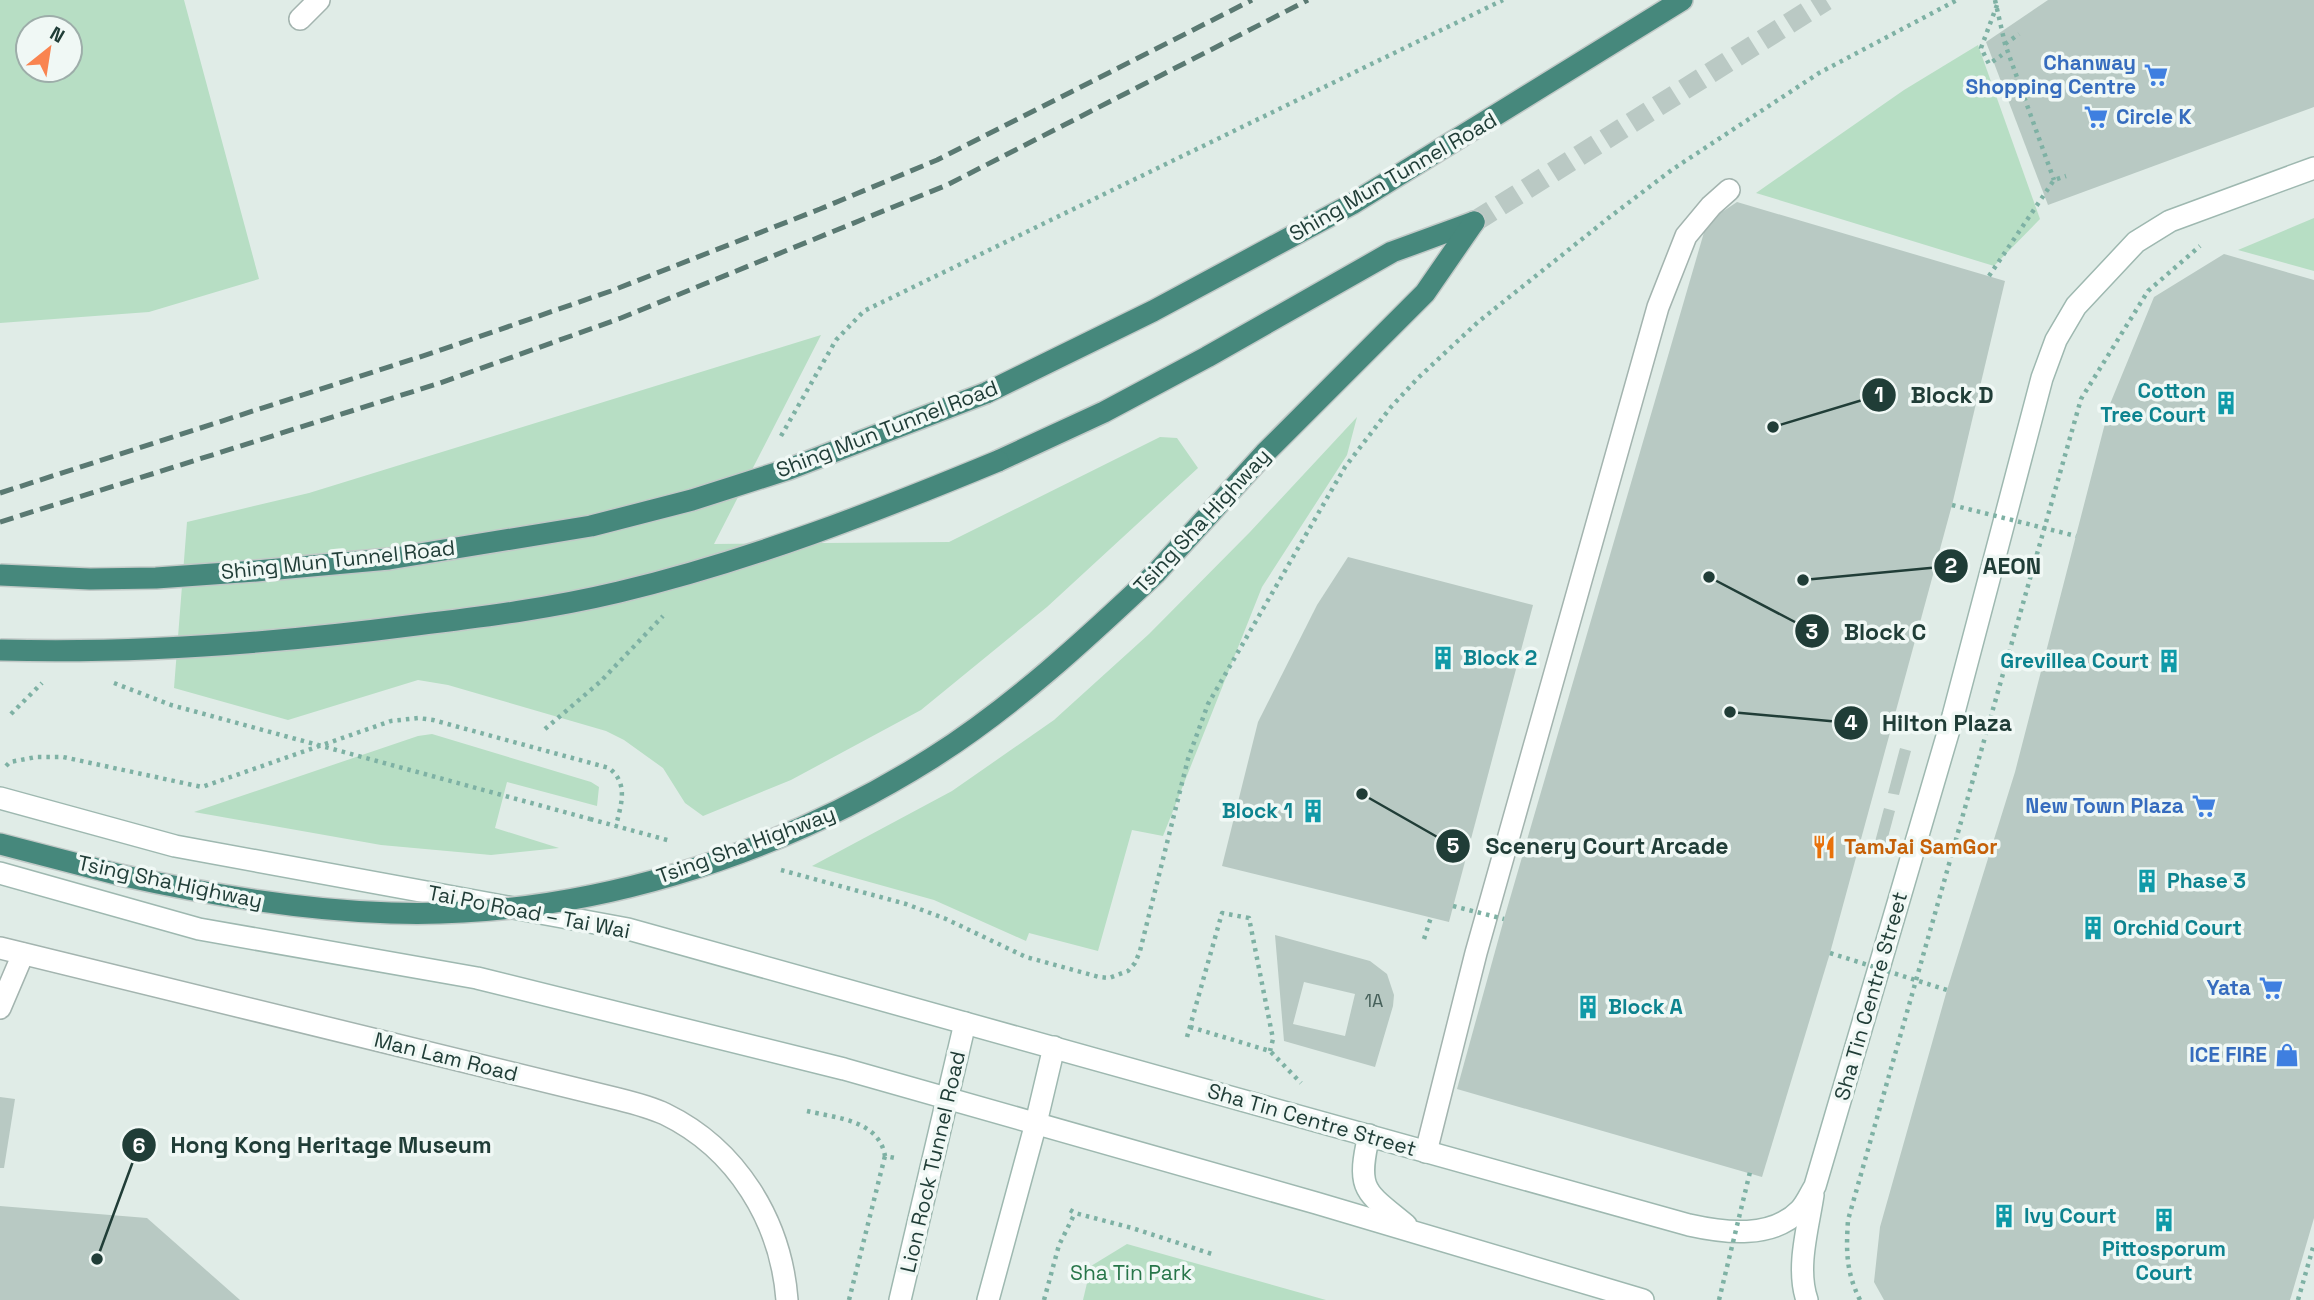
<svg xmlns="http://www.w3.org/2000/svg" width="2314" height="1300" viewBox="0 0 2314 1300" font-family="'Space Grotesk',sans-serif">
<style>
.green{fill:#b7dec4;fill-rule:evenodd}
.building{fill:#b8c9c3;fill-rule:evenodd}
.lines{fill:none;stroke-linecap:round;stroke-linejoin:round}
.trunk-tunnel{stroke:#bac9c4;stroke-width:21;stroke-dasharray:21 10;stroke-linecap:butt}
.service-casing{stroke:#a3b4af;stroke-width:24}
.pedestrian-casing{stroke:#a3b4af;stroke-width:24}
.minor-casing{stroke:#a3b4af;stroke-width:24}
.secondary-casing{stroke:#9eb8b0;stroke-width:24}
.trunk-casing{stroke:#c1c9c7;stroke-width:24}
.path{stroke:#7eb1a4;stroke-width:4.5;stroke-dasharray:3.5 5;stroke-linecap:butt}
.service{stroke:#fff;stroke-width:21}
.pedestrian{stroke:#fff;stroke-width:21}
.minor{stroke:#fff;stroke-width:21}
.secondary{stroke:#fff;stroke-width:21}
.trunk{stroke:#46887c;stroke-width:21}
.rail{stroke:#5a7972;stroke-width:5;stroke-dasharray:14 7;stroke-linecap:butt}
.trunk-bridge-casing{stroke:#c1c9c7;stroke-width:24;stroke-linecap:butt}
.path-bridge{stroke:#7eb1a4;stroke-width:4.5;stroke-dasharray:3.5 5;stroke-linecap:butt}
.trunk-bridge{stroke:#46887c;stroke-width:21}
.labels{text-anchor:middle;stroke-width:7;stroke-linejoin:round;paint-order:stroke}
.number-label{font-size:18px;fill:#46605a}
.shop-label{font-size:21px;font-weight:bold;fill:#366cbe;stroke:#f0f8f5;text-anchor:end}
.street-label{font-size:21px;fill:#203d37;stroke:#f0f8f5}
.culture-label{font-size:21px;font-weight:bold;fill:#0d838f;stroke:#f0f8f5;text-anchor:start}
.food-label{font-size:21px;font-weight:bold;fill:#c56008;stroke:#f0f8f5;text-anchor:start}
.park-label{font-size:21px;fill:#28764a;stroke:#f0f8f5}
.leader{fill:none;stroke:#203d37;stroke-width:2.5}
.callout-dot{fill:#203d37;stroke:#f0f8f5;stroke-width:2.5}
.mark-label{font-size:21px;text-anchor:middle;font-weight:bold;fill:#fff}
.callout-label{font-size:23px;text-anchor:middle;font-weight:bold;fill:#203d37;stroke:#f0f8f5;stroke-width:7;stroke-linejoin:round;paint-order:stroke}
</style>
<rect width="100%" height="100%" fill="#e0ece7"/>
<g class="green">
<path d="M 0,0 L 184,0 L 259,279 L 149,312 L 0,323 ZM 28,28 L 70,28 L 70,70 L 28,70 Z"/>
<polygon points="1978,45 2040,219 1994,266 1756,193 1904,90"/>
<polygon points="2314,218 2314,271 2238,250"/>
<polygon points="821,335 714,544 949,542 1160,437 1177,438 1198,468 1047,607 921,710 791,780 703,816 685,803 663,768 624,740 606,731 448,685 418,680 288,720 174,688 187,522 309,493"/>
<polygon points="1357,417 1347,455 1262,587 1163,836 1132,830 1098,951 1029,933 1026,941 934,900 812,866 952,791 1054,720 1149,634 1250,532"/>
<polygon points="432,734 591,782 599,787 597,806 507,782 495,828 559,848 491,855 381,845 194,812 418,736"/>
<polygon points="1127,1244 1326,1300 1083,1300 1091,1266"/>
</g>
<g class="building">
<polygon points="2048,0 2314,0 2314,107 2048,205 1986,42"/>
<polygon points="1737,202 2005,281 1952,505 1830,953 1762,1177 1457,1089 1504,919 1707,222"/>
<polygon points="2224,254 2314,280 2314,1218 2291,1297 2290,1300 1884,1300 1874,1282 1880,1227 1947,990 2015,772 2110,404 2154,297"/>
<polygon points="1348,557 1533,605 1449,922 1222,866 1258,722 1317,605"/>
<polygon points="1900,748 1911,751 1899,795 1888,793"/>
<polygon points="1884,808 1895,811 1883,856 1872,853"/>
<path d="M 1275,935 L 1370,961 L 1387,974 L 1394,995 L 1393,1006 L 1375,1067 L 1284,1041 ZM 1304,982 L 1355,994 L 1345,1036 L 1293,1024 Z"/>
<polygon points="0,1097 15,1099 4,1168 0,1168"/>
<polygon points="0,1206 147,1218 240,1300 0,1300"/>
</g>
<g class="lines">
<polyline class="trunk-tunnel" points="1474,222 1826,0"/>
<g class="service-casing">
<g id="service">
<polyline points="300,19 319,0"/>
<polyline points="0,1008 23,954"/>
</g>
</g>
<g class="pedestrian-casing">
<polyline id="pedestrian" points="1426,1152 1476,953 1658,307 1686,236 1711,206 1729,190"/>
</g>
<g class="minor-casing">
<path id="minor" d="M 0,948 L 618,1099 C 634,1103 650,1107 665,1114 C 737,1149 781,1221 787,1300"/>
</g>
<g class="secondary-casing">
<g id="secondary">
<path d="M 0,798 L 175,846 L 628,929 L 1689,1225 C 1725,1233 1772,1239 1800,1210 C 1806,1204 1810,1194 1815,1186 L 1953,716 L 2042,378 L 2056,340 L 2076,306 L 2136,242 L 2170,221 L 2314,168"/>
<polyline points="0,873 199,929 477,978 844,1069 1316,1203 1643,1300"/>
<path d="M 1369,1135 C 1356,1191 1365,1191 1406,1225"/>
<polyline points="900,1300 965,1023"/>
<polyline points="988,1300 1036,1123 1054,1047"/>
<path d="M 1807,1300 C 1796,1268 1808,1228 1813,1195"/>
</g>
</g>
<g class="trunk-casing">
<g id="trunk">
<polyline points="986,393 1153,311 1352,204 1682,0"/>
<polyline points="998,461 1104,412 1207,357 1392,252 1474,222"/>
<polyline points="1156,573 1265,453 1425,293 1474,222"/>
<polyline points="0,844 120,875"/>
</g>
</g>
<g class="path">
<polyline points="1995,0 2005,44 2054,180"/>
<polyline points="1997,5 1981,48 1989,64 2002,55"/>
<polyline points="2005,44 2019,34"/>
<polyline points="1989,276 2054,180 2066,176"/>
<polyline points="781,436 836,340 864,311 1503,0"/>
<polyline points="11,714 42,683"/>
<polyline points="545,729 600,682 663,616"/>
<path d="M 6,766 L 10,762 L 36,757 L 63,757 L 202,787 L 391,721 L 418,718 L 433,720 L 609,768 C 629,784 621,804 616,826"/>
<polyline points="590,819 671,841"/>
<polyline points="781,870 906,904 946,919 1026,957 1099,977 1109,978 1128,971 1135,963 1140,951 1188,759 1208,704 1345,467 1391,407 1418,378 1478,322 1611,216 1673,169 1819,73 1957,0"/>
<polyline points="1424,939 1431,917"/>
<polyline points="1190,1027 1270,1051 1301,1083"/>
<polyline points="1187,1037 1222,913 1249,918 1273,1039 1270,1051"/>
<path d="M 807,1111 C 836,1118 879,1120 885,1156 L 895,1158"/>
<polyline points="1070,1210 1075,1213 1132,1228 1215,1255"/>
<polyline points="849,1300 885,1156"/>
<polyline points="1044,1300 1059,1245 1075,1213"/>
<path d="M 1860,1300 C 1846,1272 1846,1251 1848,1220 L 2081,399 L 2148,291 L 2200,246"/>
<polyline points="2298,1300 2314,1244"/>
</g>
<use href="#service" class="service"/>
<use href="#pedestrian" class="pedestrian"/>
<use href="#minor" class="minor"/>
<use href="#secondary" class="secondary"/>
<use href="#trunk" class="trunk"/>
<g class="rail">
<polyline points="0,493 435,352 611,291 820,209 937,160 1252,0"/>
<polyline points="0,522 440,383 621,318 947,185 1308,0"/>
</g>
<g class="trunk-bridge-casing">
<g id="trunk-bridge">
<polyline points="0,575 90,579 156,578 256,571 389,559 591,526 692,500 789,469 986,393"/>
<path d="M 0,650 C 139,654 278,643 416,625 C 484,617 552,608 619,592 C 749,561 875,512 998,461"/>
<path d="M 120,875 C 210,895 299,910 391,913 C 580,919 773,858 932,758 C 1014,706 1086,639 1156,573"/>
</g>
</g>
<g class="path-bridge">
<polyline points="1952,505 2076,536"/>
<polyline points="114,683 171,705 590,819"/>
<polyline points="1453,906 1504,919"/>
<polyline points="1830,953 1947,990"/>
<polyline points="1719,1300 1750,1172"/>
</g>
<use href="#trunk-bridge" class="trunk-bridge"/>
</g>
<defs>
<g id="supermarket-bare" transform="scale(1.89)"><path d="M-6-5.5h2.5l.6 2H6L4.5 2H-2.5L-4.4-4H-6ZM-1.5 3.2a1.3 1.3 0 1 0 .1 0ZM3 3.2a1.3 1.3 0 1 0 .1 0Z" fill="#3f7fe0" stroke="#f0f8f5" stroke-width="2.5" paint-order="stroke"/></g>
<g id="building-bare" transform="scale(1.89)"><path d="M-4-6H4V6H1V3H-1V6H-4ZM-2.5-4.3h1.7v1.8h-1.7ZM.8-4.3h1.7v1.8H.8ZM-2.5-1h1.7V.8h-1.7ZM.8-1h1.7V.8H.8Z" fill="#0f9aa8" stroke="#f0f8f5" stroke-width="2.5" paint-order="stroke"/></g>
<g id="restaurant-bare" transform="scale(1.89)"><path d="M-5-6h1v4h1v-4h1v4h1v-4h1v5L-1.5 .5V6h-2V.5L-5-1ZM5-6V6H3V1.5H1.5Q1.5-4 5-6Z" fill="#e8710a" stroke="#f0f8f5" stroke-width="2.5" paint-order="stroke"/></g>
<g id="shop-bare" transform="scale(1.89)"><path d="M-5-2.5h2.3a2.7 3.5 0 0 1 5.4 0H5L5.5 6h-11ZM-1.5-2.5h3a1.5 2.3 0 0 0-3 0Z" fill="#3f7fe0" stroke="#f0f8f5" stroke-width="2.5" paint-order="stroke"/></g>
</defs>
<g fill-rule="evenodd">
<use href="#supermarket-bare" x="2156" y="75"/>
<use href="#supermarket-bare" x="2096" y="117"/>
<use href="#building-bare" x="2226" y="403"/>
<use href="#building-bare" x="1443" y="658"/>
<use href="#building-bare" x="2169" y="661"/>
<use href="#supermarket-bare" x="2204" y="806"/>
<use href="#building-bare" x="1313" y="811"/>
<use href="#restaurant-bare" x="1824" y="847"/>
<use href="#building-bare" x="2147" y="881"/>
<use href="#building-bare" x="2093" y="928"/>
<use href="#supermarket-bare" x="2271" y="988"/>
<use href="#building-bare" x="1588" y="1007"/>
<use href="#shop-bare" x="2287" y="1055"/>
<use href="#building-bare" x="2004" y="1216"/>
<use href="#building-bare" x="2164" y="1220"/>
</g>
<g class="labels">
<g class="number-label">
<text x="1374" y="1007">1A</text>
</g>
<g class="shop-label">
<text x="2136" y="70">Chanway<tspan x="2136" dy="24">Shopping Centre</tspan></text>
<text x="2116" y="124" text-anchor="start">Circle K</text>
<text x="2184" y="813">New Town Plaza</text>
<text x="2251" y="995">Yata</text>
<text x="2267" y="1062">ICE FIRE</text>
</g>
<g class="street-label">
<text transform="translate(1393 177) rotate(-30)" y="7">Shing Mun Tunnel Road</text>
<text transform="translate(887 429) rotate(-21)" y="7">Shing Mun Tunnel Road</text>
<text transform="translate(1202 521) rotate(-47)" y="7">Tsing Sha Highway</text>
<text transform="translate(338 560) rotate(-6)" y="7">Shing Mun Tunnel Road</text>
<text transform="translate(746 845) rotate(-20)" y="7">Tsing Sha Highway</text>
<text transform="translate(170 882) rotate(12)" y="7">Tsing Sha Highway</text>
<text transform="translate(529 912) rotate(11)" y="7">Tai Po Road – Tai Wai</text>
<text transform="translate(1871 996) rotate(-74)" y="7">Sha Tin Centre Street</text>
<text transform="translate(446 1057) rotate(14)" y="7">Man Lam Road</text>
<text transform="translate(1312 1120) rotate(16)" y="7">Sha Tin Centre Street</text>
<text transform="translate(933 1162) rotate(-77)" y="7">Lion Rock Tunnel Road</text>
</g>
<g class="culture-label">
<text x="2206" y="398" text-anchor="end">Cotton<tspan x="2206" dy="24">Tree Court</tspan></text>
<text x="1463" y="665">Block 2</text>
<text x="2149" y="668" text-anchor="end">Grevillea Court</text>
<text x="1293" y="818" text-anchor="end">Block 1</text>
<text x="2167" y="888">Phase 3</text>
<text x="2113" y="935">Orchid Court</text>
<text x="1608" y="1014">Block A</text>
<text x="2024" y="1223">Ivy Court</text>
<text x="2164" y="1256" text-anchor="middle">Pittosporum<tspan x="2164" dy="24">Court</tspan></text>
</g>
<g class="food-label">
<text x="1844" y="854">TamJai SamGor</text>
</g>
<g class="park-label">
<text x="1131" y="1280">Sha Tin Park</text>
</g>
</g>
<path class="leader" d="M1773 427L1879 395M1803 580L1951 566M1709 577L1812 631M1730 712L1851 723M1362 794L1453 846M97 1259L139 1145"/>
<g class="callout-dot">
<circle cx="1773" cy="427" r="7"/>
<circle cx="1803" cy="580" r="7"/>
<circle cx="1709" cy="577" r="7"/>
<circle cx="1730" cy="712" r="7"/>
<circle cx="1362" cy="794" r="7"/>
<circle cx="97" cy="1259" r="7"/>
<circle cx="1879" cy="395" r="18"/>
<circle cx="1951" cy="566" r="18"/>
<circle cx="1812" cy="631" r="18"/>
<circle cx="1851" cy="723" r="18"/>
<circle cx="1453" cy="846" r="18"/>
<circle cx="139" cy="1145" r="18"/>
</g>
<g class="mark-label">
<text x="1879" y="402">1</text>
<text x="1951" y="573">2</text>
<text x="1812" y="639">3</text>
<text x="1851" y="730">4</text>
<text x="1453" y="853">5</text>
<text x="139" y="1153">6</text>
</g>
<g class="callout-label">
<text x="1952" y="403">Block D</text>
<text x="2012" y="574">AEON</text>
<text x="1885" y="640">Block C</text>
<text x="1947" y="731">Hilton Plaza</text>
<text x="1607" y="854">Scenery Court Arcade</text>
<text x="331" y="1153">Hong Kong Heritage Museum</text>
</g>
<g transform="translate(49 49) rotate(30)"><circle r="33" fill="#f0f8f5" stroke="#9dada9" stroke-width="2"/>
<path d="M0-5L12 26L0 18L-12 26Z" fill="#f98450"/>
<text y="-10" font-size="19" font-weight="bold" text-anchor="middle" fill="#203d37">N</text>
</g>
</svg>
